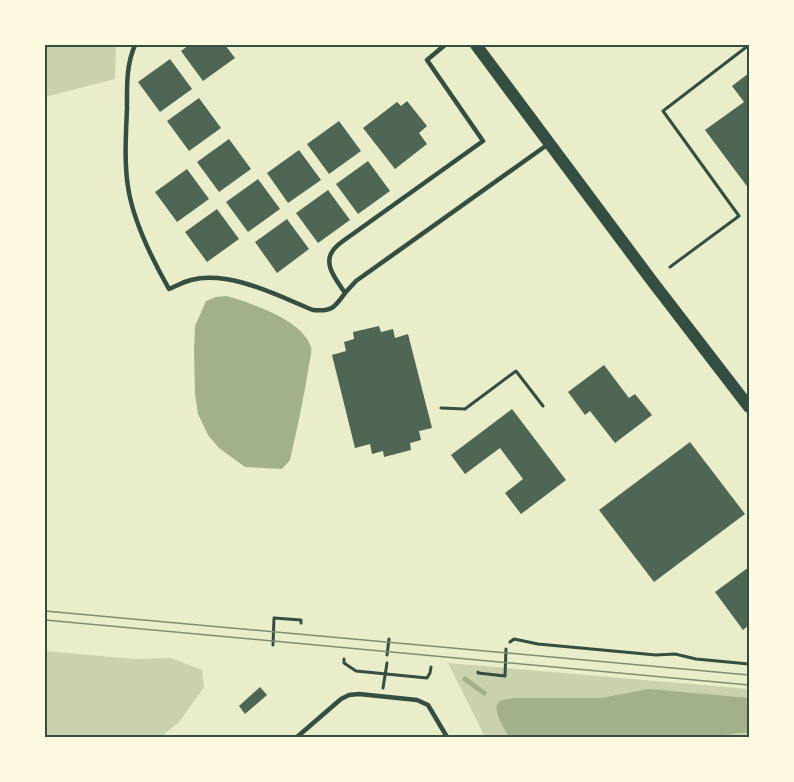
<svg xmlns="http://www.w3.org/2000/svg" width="794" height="782" viewBox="0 0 794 782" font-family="'Alegreya Sans',sans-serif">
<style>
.green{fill:#cad2ad}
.water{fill:#a3b18a}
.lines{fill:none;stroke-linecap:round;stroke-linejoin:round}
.stream{stroke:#a3b18a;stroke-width:5}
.building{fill:#4f6655}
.path{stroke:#344e41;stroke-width:3}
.service{stroke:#344e41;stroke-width:4.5}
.secondary{stroke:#344e41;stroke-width:12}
.tram{stroke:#7c8e77;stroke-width:1.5}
.neatline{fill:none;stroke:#344e41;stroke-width:2}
</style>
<rect width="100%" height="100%" fill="#e9edc9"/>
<g class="green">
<polygon points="45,45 116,45 115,79 45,97"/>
<polygon points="45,651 135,659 171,658 202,670 204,687 179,722 161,737 45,737"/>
<polygon points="448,663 749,689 749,737 485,737"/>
</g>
<g class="water">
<path d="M 227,296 C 251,303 303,320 311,347 C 312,352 310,360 309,365 C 304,397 297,429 290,460 L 282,469 L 245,467 L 219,448 L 208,435 L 198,414 L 195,394 L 194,350 L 195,326 L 206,301 L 216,297 Z"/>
<path d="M 649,689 L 749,698 L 749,732 L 709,737 L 509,737 C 505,729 488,706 502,700 C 503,700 511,699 513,698 L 601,698 Z"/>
</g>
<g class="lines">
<polyline class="stream" points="465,679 484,693"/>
</g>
<g class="building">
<polygon points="189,45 225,45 235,58 203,81 181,51"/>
<polygon points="170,59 192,89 160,112 138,82"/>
<polygon points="749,73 749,189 705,130 744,102 732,86"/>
<polygon points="199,98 221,128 189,151 167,121"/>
<polygon points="407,101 427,126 419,133 427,144 395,169 363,128 397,102 401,106"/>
<polygon points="339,121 361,151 329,174 307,144"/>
<polygon points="229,139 251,169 219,192 197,162"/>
<polygon points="299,150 321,180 288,203 267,173"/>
<polygon points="368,161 390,191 358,214 336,184"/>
<polygon points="187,169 209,199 177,222 155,192"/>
<polygon points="258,179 280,209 248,232 226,202"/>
<polygon points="328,190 350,220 318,243 296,213"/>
<polygon points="217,209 239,239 207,262 185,232"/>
<polygon points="287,219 309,249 277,273 255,242"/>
<polygon points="379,326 381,332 393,329 395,338 408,334 432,428 419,431 421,440 410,443 411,450 384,457 383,451 372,454 370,444 355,448 332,355 346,351 344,342 354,339 353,332"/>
<polygon points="604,365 629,398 635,394 652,415 615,443 590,411 585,415 568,392"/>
<polygon points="512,409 566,480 521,514 505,493 523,479 500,448 465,474 451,455"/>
<polygon points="690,442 745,514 654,582 599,510"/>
<polygon points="749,567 749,625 743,630 715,592"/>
<polygon points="260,687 267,695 245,714 239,706"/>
</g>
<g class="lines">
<g class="path">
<polyline points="670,267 739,216 663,111 749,45"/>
<polyline points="441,408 465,409 516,371 543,406"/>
<polyline points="510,642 514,639 538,644 656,655 675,654 696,659 749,664"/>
<polyline points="273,645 274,618 301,620 301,623"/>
<polyline points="387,655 389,639"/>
<polyline points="344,659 344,663 356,671 427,678 430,673 431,667"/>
<polyline points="478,672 478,673 505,676 506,649"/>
<polyline points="383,688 387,663"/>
</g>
<g class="service">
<path d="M 135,45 C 126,65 127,87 127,108 C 126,134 124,161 128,187 C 133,220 152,259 169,289 C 176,286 183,282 191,280 C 230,270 278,296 313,310 C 332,312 335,307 345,293 C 338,282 323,265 332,252 C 334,248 339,244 343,241 L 483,141 L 427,60 L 445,45"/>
<polyline points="345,293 356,281 547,145"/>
<polyline points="297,737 341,699 349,695 359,694 417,700 428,705 447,737"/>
</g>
<polyline class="secondary" points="476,45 652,281 749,407"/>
<g class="tram">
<polyline points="45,611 749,675"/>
<polyline points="45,620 749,685"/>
</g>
</g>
<rect width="794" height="782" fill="none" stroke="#fefae0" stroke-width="93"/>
<rect x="46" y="46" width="702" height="690" class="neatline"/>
</svg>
